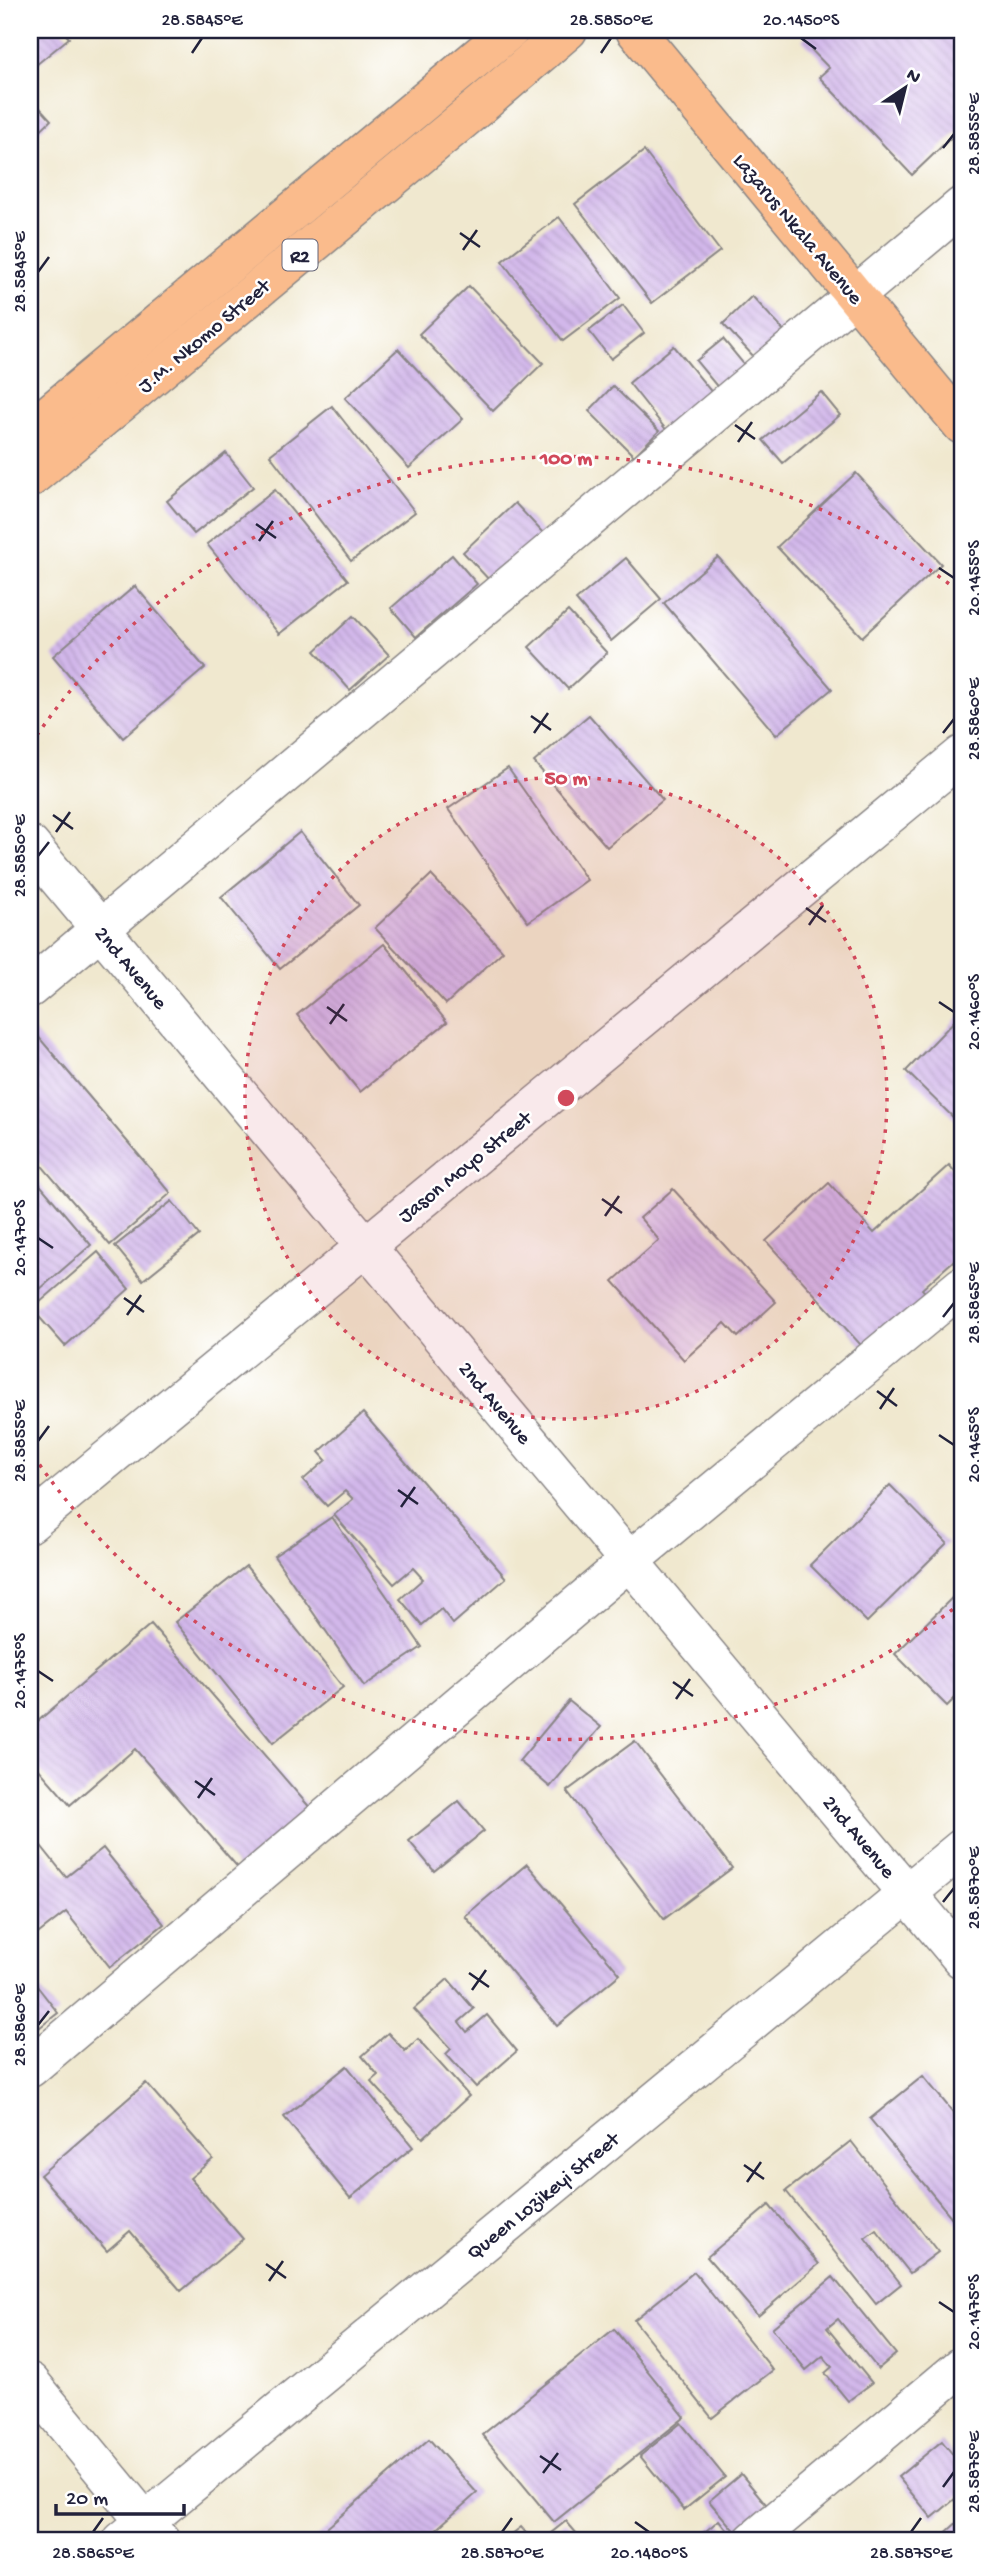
<svg xmlns="http://www.w3.org/2000/svg" width="992" height="2571" viewBox="0 0 992 2571" font-family="'Gochi Hand',sans-serif">
<style>
.building{fill:url(#building-back-hatch)}
.lines{fill:none;stroke-linecap:round;stroke-linejoin:round}
.minor-casing{stroke:#898585;stroke-width:41}
.highway-casing{stroke:#898585;stroke-width:41}
.minor{stroke:#fff;stroke-width:38}
.highway{stroke:#fabb8c;stroke-width:38}
.ticks{fill:none;stroke:#22223b;stroke-width:2.5}
.ring{fill:none;stroke:#d1495b;stroke-width:3.5;stroke-dasharray:3.5 7}
.labels{text-anchor:middle;stroke-width:5;stroke-linejoin:round;paint-order:stroke}
.shield{fill:#fff;stroke:#646476;stroke-width:2}
.shield-label{font-size:19px;font-weight:bold;fill:#22223b}
.street-label{font-size:21px;fill:#22223b;stroke:#fff}
.centre{fill:#d1495b;stroke:#fff;stroke-width:3.5}
.ring-label{font-size:21px;text-anchor:middle;font-weight:bold;fill:#d1495b;stroke:#fff;stroke-width:5;stroke-linejoin:round;paint-order:stroke}
.neatline{fill:none;stroke:#22223b;stroke-width:2.5}
.ticks-label{font-size:18px;text-anchor:middle;fill:#22223b}
</style>
<defs>
<pattern id="building-back-hatch" width="6" height="6" patternUnits="userSpaceOnUse" patternTransform="scale(1.75)"><rect width="6" height="6" fill="#d2b7ea"/><path d="M-1 5l2 2M0 0l6 6M5-1l2 2" fill="none" stroke="#b49dca"/></pattern>
</defs>
<rect width="100%" height="100%" fill="#fff"/>
<filter id="ink" filterUnits="userSpaceOnUse"><feTurbulence type="fractalNoise" baseFrequency=".0143" numOctaves="2"/><feDisplacementMap in="SourceGraphic" scale="14" xChannelSelector="R" yChannelSelector="G"/><feConvolveMatrix kernelMatrix="1 2 1 2 8 2 1 2 1" color-interpolation-filters="sRGB"/></filter>
<filter id="wash" filterUnits="userSpaceOnUse"><feTurbulence type="fractalNoise" baseFrequency=".00686" numOctaves="4" result="noise"/><feDisplacementMap in="SourceGraphic" scale="28" xChannelSelector="R" yChannelSelector="G"/><feGaussianBlur stdDeviation="1.57" result="paint"/><feColorMatrix in="noise" values="0 0 0 0 0 0 0 0 0 0 0 0 0 0 0 0 0 1.4 0 .05"/><feComposite in="paint" operator="in"/></filter>
<g filter="url(#wash)">
<rect width="100%" height="100%" fill="#f0e8cf"/>
<g id="blocks">
<g class="building">
<polygon points="30,30 62,30 69,38 30,70"/>
<polygon points="813,30 962,30 962,127 912,175 819,77 829,68 802,40"/>
<polygon points="30,97 51,120 30,140"/>
<polygon points="644,151 720,251 652,303 575,204"/>
<polygon points="559,217 620,298 563,341 502,261"/>
<polygon points="469,286 543,363 493,411 419,334"/>
<polygon points="752,296 787,334 758,361 723,324"/>
<polygon points="623,305 644,333 611,359 589,331"/>
<polygon points="723,339 747,368 720,390 696,361"/>
<polygon points="674,346 714,395 668,432 629,383"/>
<polygon points="398,349 463,419 409,468 345,398"/>
<polygon points="613,386 659,431 634,456 589,411"/>
<polygon points="821,392 840,415 783,463 763,440"/>
<polygon points="332,406 415,512 351,561 270,455"/>
<polygon points="226,453 253,487 194,534 167,501"/>
<polygon points="856,473 941,564 862,637 777,547"/>
<polygon points="275,490 348,580 279,634 207,544"/>
<polygon points="515,503 544,534 492,583 463,552"/>
<polygon points="452,555 477,584 416,637 391,608"/>
<polygon points="718,557 832,689 776,735 664,603"/>
<polygon points="626,558 661,599 611,641 576,600"/>
<polygon points="135,586 205,668 123,738 53,656"/>
<polygon points="568,611 607,653 568,689 529,647"/>
<polygon points="353,616 389,655 350,690 315,651"/>
<polygon points="589,715 663,800 607,847 534,762"/>
<polygon points="508,768 587,880 528,922 448,809"/>
<polygon points="300,832 359,905 280,969 221,897"/>
<polygon points="431,875 503,951 446,1004 375,928"/>
<polygon points="384,944 447,1022 360,1092 297,1015"/>
<polygon points="962,1013 962,1126 906,1071"/>
<polygon points="30,1027 171,1193 110,1245 30,1152"/>
<polygon points="949,1165 962,1180 962,1253 922,1289 932,1300 871,1356 766,1241 829,1183 874,1233"/>
<polygon points="30,1173 91,1245 33,1295 30,1291"/>
<polygon points="673,1189 776,1302 738,1337 725,1323 684,1360 613,1281 659,1240 640,1218"/>
<polygon points="172,1201 199,1235 143,1280 115,1246"/>
<polygon points="98,1252 129,1289 65,1346 32,1309"/>
<polygon points="363,1413 506,1578 453,1624 441,1609 422,1625 400,1599 423,1579 413,1568 394,1584 334,1515 353,1499 345,1491 327,1506 303,1480 326,1460 319,1452"/>
<polygon points="890,1485 947,1543 867,1622 810,1565"/>
<polygon points="332,1517 422,1647 364,1686 274,1556"/>
<polygon points="246,1566 343,1687 273,1743 175,1622"/>
<polygon points="962,1588 962,1691 947,1706 895,1654"/>
<polygon points="151,1624 312,1810 241,1871 135,1749 70,1805 30,1759 30,1728"/>
<polygon points="569,1701 601,1727 550,1787 519,1761"/>
<polygon points="635,1741 732,1868 664,1919 567,1791"/>
<polygon points="459,1801 484,1831 434,1871 409,1841"/>
<polygon points="30,1832 66,1877 103,1848 164,1924 110,1967 66,1912 30,1940"/>
<polygon points="527,1864 620,1974 557,2026 465,1916"/>
<polygon points="30,1977 58,2013 30,2035"/>
<polygon points="448,1979 474,2009 459,2022 467,2032 487,2015 517,2051 476,2087 446,2054 451,2049 414,2009"/>
<polygon points="388,2033 405,2051 418,2039 469,2096 423,2138 371,2081 378,2075 362,2056"/>
<polygon points="347,2066 413,2147 350,2198 284,2117"/>
<polygon points="923,2076 962,2123 962,2230 870,2119"/>
<polygon points="146,2083 213,2159 190,2178 243,2239 181,2291 130,2231 107,2251 40,2175"/>
<polygon points="851,2141 938,2252 910,2273 876,2230 865,2238 901,2284 876,2304 786,2191"/>
<polygon points="769,2205 819,2264 758,2316 707,2257"/>
<polygon points="694,2272 773,2370 712,2418 634,2320"/>
<polygon points="833,2277 896,2354 878,2369 838,2319 827,2328 872,2383 848,2401 825,2373 832,2367 823,2356 806,2370 772,2328"/>
<polygon points="614,2329 685,2417 554,2522 482,2435"/>
<polygon points="681,2423 725,2477 684,2510 640,2456"/>
<polygon points="429,2439 477,2493 423,2541 312,2541"/>
<polygon points="942,2441 962,2466 962,2493 932,2518 898,2477"/>
<polygon points="741,2474 775,2515 743,2541 709,2501"/>
<polygon points="962,2518 962,2541 946,2541 942,2536"/>
<polygon points="719,2520 736,2541 694,2541"/>
<polygon points="566,2521 583,2541 541,2541"/>
<polygon points="521,2527 533,2541 503,2541"/>
</g>
</g>
</g>
<g filter="url(#ink)">
<use href="#blocks" fill-opacity="0" stroke="#898585" stroke-width="2"/>
<g class="lines">
<g class="minor-casing">
<g id="minor">
<polyline points="30,845 962,1959"/>
<polyline points="30,988 962,206"/>
<polyline points="30,1523 962,755"/>
<polyline points="30,2068 629,1561 962,1286"/>
<polyline points="30,2382 161,2541"/>
<polyline points="122,2541 962,1848"/>
<polyline points="753,2541 962,2366"/>
</g>
</g>
<g class="highway-casing">
<g id="highway">
<polyline points="635,30 962,425"/>
<polyline points="30,430 510,30"/>
<polyline points="30,478 482,104 568,30"/>
</g>
</g>
<use href="#minor" class="minor"/>
<use href="#highway" class="highway"/>
</g>
</g>
<path class="ticks" d="M 801,38 L 816,49M 192,53 L 202,38M 601,53 L 611,38M 943,148 L 954,134M 460,233 L 480,247M 463,250 L 477,230M 38,272 L 49,257M 735,425 L 755,439M 738,442 L 752,422M 256,524 L 276,538M 259,541 L 273,521M 939,568 L 954,578M 531,716 L 551,730M 534,733 L 548,713M 943,733 L 954,719M 53,815 L 73,829M 56,832 L 70,812M 38,856 L 49,842M 806,908 L 826,922M 809,925 L 823,905M 939,1002 L 954,1012M 327,1007 L 347,1021M 330,1024 L 344,1004M 602,1199 L 622,1213M 605,1216 L 619,1196M 38,1238 L 53,1248M 124,1298 L 144,1312M 127,1315 L 141,1295M 943,1317 L 954,1303M 877,1391 L 897,1406M 880,1409 L 894,1388M 939,1435 L 954,1445M 38,1441 L 49,1426M 398,1490 L 418,1504M 401,1507 L 415,1487M 38,1671 L 53,1681M 673,1682 L 693,1696M 676,1699 L 690,1679M 195,1781 L 215,1795M 198,1798 L 212,1778M 943,1902 L 954,1888M 469,1973 L 489,1987M 472,1990 L 486,1970M 38,2025 L 49,2011M 744,2165 L 764,2179M 747,2182 L 761,2162M 266,2264 L 286,2278M 269,2281 L 283,2261M 939,2302 L 954,2312M 540,2456 L 561,2470M 543,2473 L 558,2453M 943,2487 L 954,2472M 635,2522 L 649,2532M 93,2532 L 103,2518M 502,2532 L 512,2518M 911,2532 L 921,2518"/>
<circle cx="566" cy="1098" r="321" fill="#d1495b" fill-opacity=".12"/>
<g class="ring">
<circle cx="566" cy="1098" r="321"/>
<path d="M961 1603A641 641 0 0 1 31 1452M31 744A641 641 0 0 1 961 593"/>
</g>
<g class="labels">
<rect class="shield" x="282.5" y="239.5" width="35" height="31" rx="5"/>
<g class="shield-label">
<text x="300" y="262">R2</text>
</g>
<g class="street-label">
<text transform="translate(799 228) rotate(50)" y="7">Lazarus Nkala Avenue</text>
<text transform="translate(203 335) rotate(-40)" y="7">J.M. Nkomo Street</text>
<text transform="translate(132 967) rotate(50)" y="7">2nd Avenue</text>
<text transform="translate(464 1166) rotate(-39)" y="7">Jason Moyo Street</text>
<text transform="translate(496 1402) rotate(50)" y="7">2nd Avenue</text>
<text transform="translate(860 1836) rotate(50)" y="7">2nd Avenue</text>
<text transform="translate(542 2195) rotate(-39)" y="7">Queen Lozikeyi Street</text>
</g>
</g>
<circle cx="566" cy="1098" r="10" class="centre"/>
<g class="ring-label">
<text x="566" y="464">100 m</text>
<text x="566" y="784">50 m</text>
</g>
<rect width="992" height="2571" fill="none" stroke="#fff" stroke-width="77"/>
<g transform="translate(905 88) rotate(35)" stroke="#ffffff" stroke-width="5" paint-order="stroke">
<path d="M0-5L12 26L0 18L-12 26Z" fill="#22223b"/>
<text y="-10" font-size="19" font-weight="bold" text-anchor="middle" fill="#22223b">N</text>
</g>
<path d="M56 2504v10h128v-10" fill="none" stroke="#22223b" stroke-width="3.5"/>
<text x="66" y="2504" font-size="21" fill="#22223b" stroke="#ffffff" stroke-width="5" paint-order="stroke">20 m</text>
<rect x="38" y="38" width="916" height="2494" class="neatline"/>
<g class="ticks-label">
<text x="202" y="25">28.5845°E</text>
<text x="611" y="25">28.5850°E</text>
<text x="801" y="25">20.1450°S</text>
<text transform="translate(973 134) rotate(-90)" y="6">28.5855°E</text>
<text transform="translate(19 272) rotate(-90)" y="6">28.5845°E</text>
<text transform="translate(973 578) rotate(-90)" y="6">20.1455°S</text>
<text transform="translate(973 719) rotate(-90)" y="6">28.5860°E</text>
<text transform="translate(19 856) rotate(-90)" y="6">28.5850°E</text>
<text transform="translate(973 1012) rotate(-90)" y="6">20.1460°S</text>
<text transform="translate(19 1238) rotate(-90)" y="6">20.1470°S</text>
<text transform="translate(973 1303) rotate(-90)" y="6">28.5865°E</text>
<text transform="translate(19 1441) rotate(-90)" y="6">28.5855°E</text>
<text transform="translate(973 1445) rotate(-90)" y="6">20.1465°S</text>
<text transform="translate(19 1671) rotate(-90)" y="6">20.1475°S</text>
<text transform="translate(973 1888) rotate(-90)" y="6">28.5870°E</text>
<text transform="translate(19 2025) rotate(-90)" y="6">28.5860°E</text>
<text transform="translate(973 2312) rotate(-90)" y="6">20.1475°S</text>
<text transform="translate(973 2472) rotate(-90)" y="6">28.5875°E</text>
<text x="93" y="2558">28.5865°E</text>
<text x="502" y="2558">28.5870°E</text>
<text x="649" y="2558">20.1480°S</text>
<text x="911" y="2558">28.5875°E</text>
</g>
</svg>
